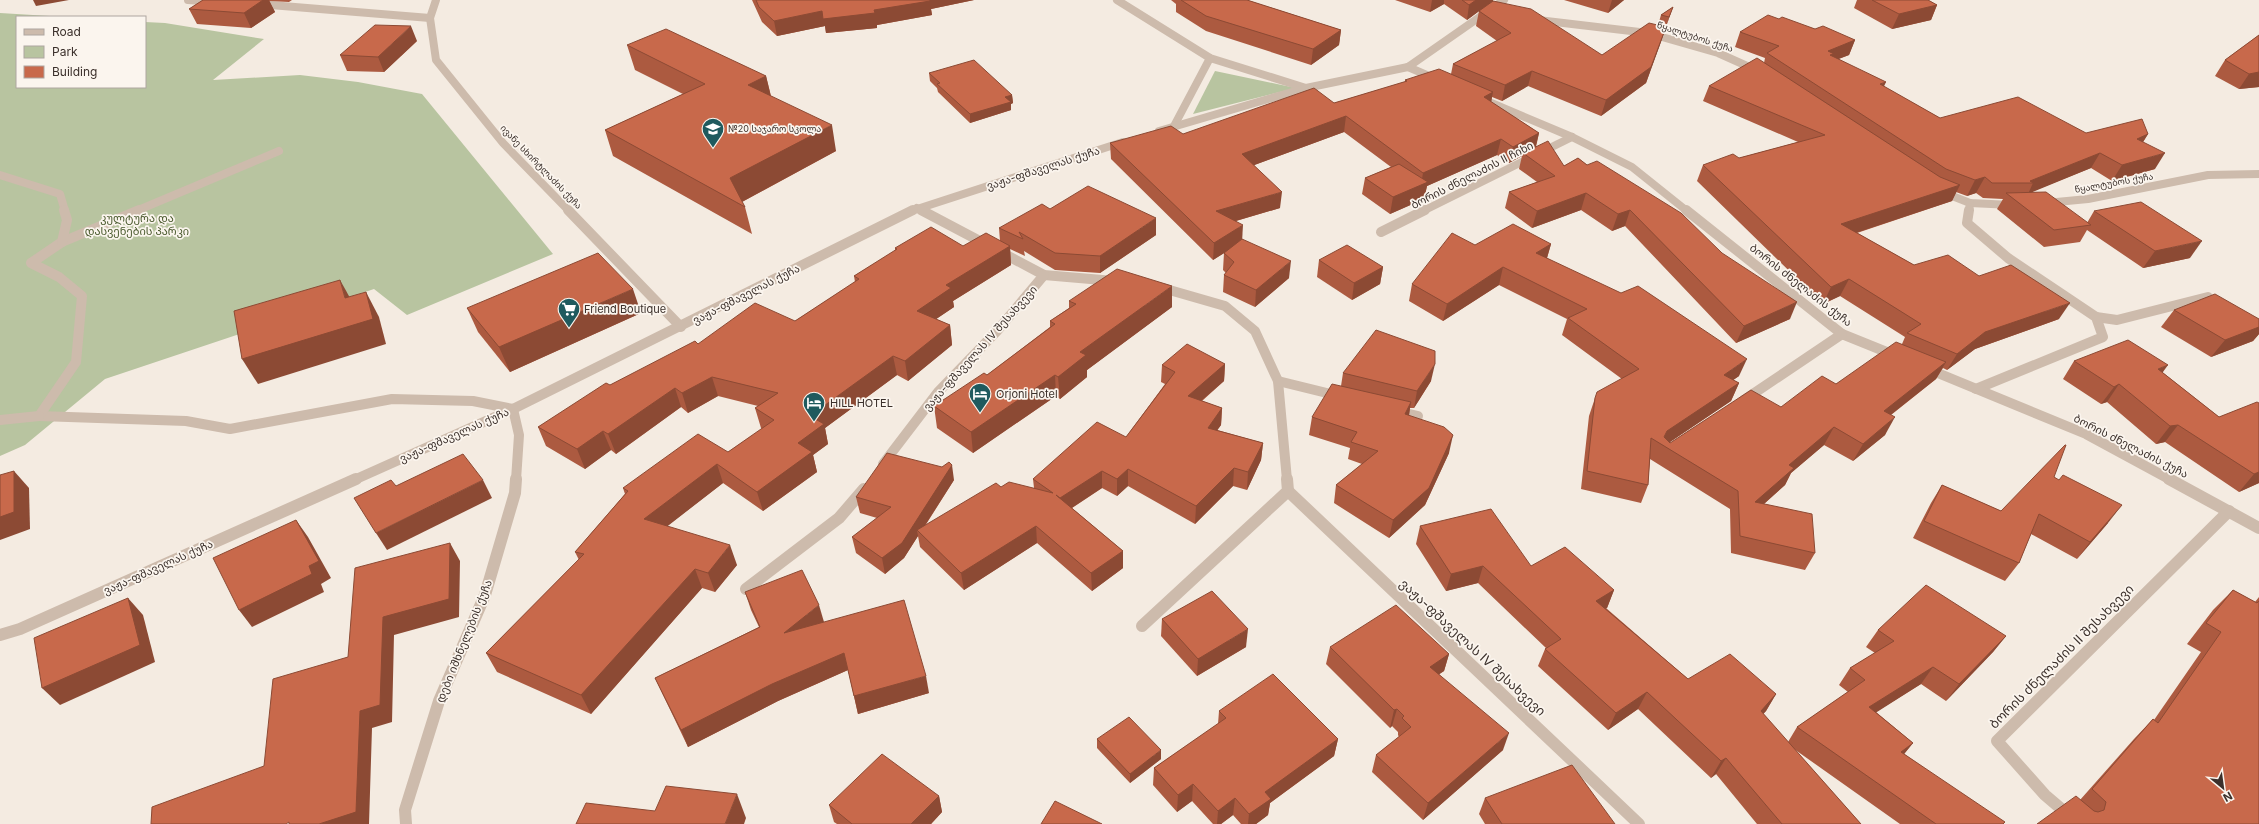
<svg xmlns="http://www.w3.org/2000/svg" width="2259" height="824" viewBox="0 0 2259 824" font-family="Inter,'Noto Sans Georgian',sans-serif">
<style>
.green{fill:#b8c4a0}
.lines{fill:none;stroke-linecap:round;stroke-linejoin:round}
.service-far1{stroke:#cdbbac;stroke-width:8}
.service{stroke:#cdbbac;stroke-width:10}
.pedestrian-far1{stroke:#cdbbac;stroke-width:8}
.pedestrian{stroke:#cdbbac;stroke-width:10}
.minor-far2{stroke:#cdbbac;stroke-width:8}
.minor-far1{stroke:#cdbbac;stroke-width:10}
.minor{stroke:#cdbbac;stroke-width:12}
.wall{fill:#ac5a40}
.shaded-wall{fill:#8c4a34}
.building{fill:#c8694b;stroke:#8c4a34}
.labels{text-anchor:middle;stroke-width:3.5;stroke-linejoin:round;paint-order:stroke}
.far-street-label{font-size:9px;fill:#3b302b;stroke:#fbf5ee}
.far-poi-label{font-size:9px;fill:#3b302b;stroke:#fbf5ee;text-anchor:start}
.street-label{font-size:11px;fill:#3b302b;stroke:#fbf5ee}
.park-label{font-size:11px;fill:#4a5a2e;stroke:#fbf5ee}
.poi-label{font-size:11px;fill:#3b302b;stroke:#fbf5ee;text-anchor:start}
.near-street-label{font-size:13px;fill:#3b302b;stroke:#fbf5ee}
</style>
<rect width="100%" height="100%" fill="#f4ebe1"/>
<g class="green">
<polygon points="0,13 66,17 17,17 17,87 145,87 145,22 165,23 264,39 213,80 300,75 358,82 422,94 553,254 407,315 374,289 105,379 25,445 0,456"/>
<polygon points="1215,71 1296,88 1193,114"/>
</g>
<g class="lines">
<polyline class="service-far1" points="136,211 279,151"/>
<g class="service">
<polyline points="2096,317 2117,320 2208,297"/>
<polyline points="39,416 186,421 230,429 392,399 473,401 513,409"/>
<polyline points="39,416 76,362 82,296 59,277 31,263 62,242 139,210"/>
</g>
<polyline class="pedestrian-far1" points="0,175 60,194 65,211"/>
<g class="pedestrian">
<polyline points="62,242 67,220 64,210"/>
<polyline points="0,420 39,416"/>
</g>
<g class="minor-far2">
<polyline points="188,0 214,2"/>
<polyline points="436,0 430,18 436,60 503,143 569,211"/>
<polyline points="1117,0 1210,58 1306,88"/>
<polyline points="258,4 430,18"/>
<polyline points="1538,20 1648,33 1718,53 1756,70"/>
<polyline points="1408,67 1436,79"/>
<polyline points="1482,99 1572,137 1632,167 1687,211"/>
<polyline points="1174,126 1210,58"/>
<polyline points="1159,131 1306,88 1408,67 1504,0"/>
<polyline points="1942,192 1970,203 2012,205"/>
<polyline points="2046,203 2088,199 2208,175 2259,174"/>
<polyline points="917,208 923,211"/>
<polyline points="911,211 1123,142"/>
<polyline points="1423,211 1572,137"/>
<polyline points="1969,211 1970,203"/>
</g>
<g class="minor-far1">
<polyline points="568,210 681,327"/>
<polyline points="921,210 1044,275 1114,281"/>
<polyline points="1686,210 1842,334 1894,355"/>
<polyline points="1969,210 1967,223 2008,258 2096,317 2103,337 1976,389"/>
<polyline points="1381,232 1425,210"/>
<polyline points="1159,287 1225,306 1255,331 1278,381 1287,480"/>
<polyline points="1928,369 2086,434 2171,480"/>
<polyline points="1278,381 1339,396"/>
<polyline points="1744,400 1842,334"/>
<polyline points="513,409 519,435 516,480"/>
<polyline points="1397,411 1418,416"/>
<polyline points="883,464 938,392 997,331 1044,275"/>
<polyline points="354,480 513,409 913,210"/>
</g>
<g class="minor">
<polyline points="2169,479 2259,528"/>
<polyline points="1288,491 1639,824"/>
<polyline points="746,589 839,518 864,489"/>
<polyline points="1142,626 1288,491 1287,479"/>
<polyline points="0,635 20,629 356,479"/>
<polyline points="406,824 405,810 439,701 485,595 515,493 516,479"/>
<polyline points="2079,824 2045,795 1997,741 2229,511"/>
</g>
</g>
<g class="wall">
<polygon points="203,0 292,0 289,2 269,1 275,12 251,28 197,24 189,9"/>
<polygon points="752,0 974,0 931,9 932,15 877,25 877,28 826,33 825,26 777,36 762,22"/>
<polygon points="1171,0 1247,0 1341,30 1339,45 1311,65 1206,31 1176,12 1176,4"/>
<polygon points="1395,0 1493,0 1493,1 1602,55 1658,25 1661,15 1673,7 1668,21 1646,83 1601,116 1528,86 1502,101 1492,97 1491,102 1539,133 1536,147 1564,166 1578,158 1790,319 1736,343 1625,226 1612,231 1581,210 1532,228 1505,208 1509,192 1537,182 1519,169 1522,156 1509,163 1497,155 1427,186 1424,199 1390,214 1362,194 1365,178 1391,167 1344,132 1254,165 1280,208 1236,221 1242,239 1289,278 1255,307 1223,292 1224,275 1226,273 1223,270 1224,253 1213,260 1111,159 1110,143 1183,134 1334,103 1405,82 1405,80 1451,74 1453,64 1497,41 1476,26 1479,11 1467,20 1444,4 1430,12"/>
<polygon points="1564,0 1624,0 1608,13"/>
<polygon points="1857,0 1928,0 1937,5 1931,20 1892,29 1854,8"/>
<polygon points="1779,19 1855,40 1849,55 1838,59 1884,87 1940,118 2086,133 2148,134 2143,142 2155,169 2112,181 2091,168 2031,192 2087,223 2094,211 2190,258 2143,268 2087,230 2080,242 2044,247 1997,209 2003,199 1983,198 1976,193 1967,196 1956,192 1952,201 1857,233 1914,265 1979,276 2059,319 1975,349 1947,370 1943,368 1936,379 1891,415 1885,435 1853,461 1824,445 1791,473 1785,485 1764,504 1815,553 1805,570 1731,553 1730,509 1650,459 1648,485 1641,503 1581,489 1589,416 1595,398 1622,379 1562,335 1567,319 1499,285 1443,321 1409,301 1412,284 1475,245 1551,244 1547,258 1739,376 1733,380 1739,383 1731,401 1670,442 1670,443 1781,407 1836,384 1902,344 1905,337 1840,296 1823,304 1697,181 1703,165 1739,158 1798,142 1703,101 1709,86 1764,63 1765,58 1735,47 1740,32"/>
<polygon points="2259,35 2259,87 2239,89 2215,76 2225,60"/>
<polygon points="417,41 384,72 347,71 340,55"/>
<polygon points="627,45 766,76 771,96 836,151 742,202 745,207 752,234 613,156 605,130 683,94 635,70"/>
<polygon points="929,73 1012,95 1013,103 1011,104 1011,110 970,123 938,92 937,88 930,81"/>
<polygon points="1050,209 1156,235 1100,273 1055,270 1024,251 1025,256 1010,249 1011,265 953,301 954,307 936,319 950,325 952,345 908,381 897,375 825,428 828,444 813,455 817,472 763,511 723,483 667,526 737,565 715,592 702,588 591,714 497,672 486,653 579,560 575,552 625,494 623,488 728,452 762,429 761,428 755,408 758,406 718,396 688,413 681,407 616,454 611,450 585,469 546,446 538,427 610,385 698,344 795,321 855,282 854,276 895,251 895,248 963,246 1000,241 999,228"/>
<polygon points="1319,260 1383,267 1380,284 1352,300 1317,277"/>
<polygon points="1069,301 1172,307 1087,370 1087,377 1060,399 1056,396 973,453 937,428 934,406 987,375 1050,327 1050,321 1069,308"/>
<polygon points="467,308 641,313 510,372 478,332"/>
<polygon points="2174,310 2259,319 2259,334 2253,341 2211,357 2161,327"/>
<polygon points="2074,361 2162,372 2219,417 2259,403 2259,483 2239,492 2165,442 2156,444 2107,402 2101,404 2063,379"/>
<polygon points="1225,364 1224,381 1202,401 1222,408 1221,425 1217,430 1263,443 1261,460 1247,490 1233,486 1195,524 1128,486 1117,496 1102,488 1072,508 1123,551 1123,568 1092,591 1037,543 964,590 920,547 918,536 904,558 885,574 856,553 852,537 877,518 860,513 856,497 954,480 925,526 1001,487 1034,488 1033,479 1126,437 1165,384 1161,382 1162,365"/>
<polygon points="1343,373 1431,381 1414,408 1410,408 1409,416 1449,453 1425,505 1389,538 1334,503 1336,485 1362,464 1348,459 1350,448 1309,435 1312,417 1341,386"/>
<polygon points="2054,477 2108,523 2077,559 2031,534 2019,563 2005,581 1913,538 1931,503 1942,485 2001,511"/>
<polygon points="1420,526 1531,566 1614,590 1607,608 1606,608 1688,679 1776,694 1766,711 1763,714 1788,742 1797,727 1848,692 1839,685 1850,668 1875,653 1866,647 1878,630 2006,636 1993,652 1946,701 1921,684 1876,712 1913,743 1904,754 2003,824 1900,824 1794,749 1861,824 1757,824 1716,774 1711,778 1638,709 1608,730 1538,666 1545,649 1546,648 1478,583 1446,591 1416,544"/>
<polygon points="2233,590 2255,602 2259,597 2259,824 2037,824 2080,800 2134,739 2153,719 2154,720 2201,652 2187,644 2213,610"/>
<polygon points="745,592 824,622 929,693 858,714 848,670 778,701 688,747 663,695 655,678 759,627 751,610"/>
<polygon points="1162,619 1246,647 1197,676 1161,636"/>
<polygon points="1330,647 1449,654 1444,671 1439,674 1503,750 1423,820 1372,772 1376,755 1399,737 1398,735 1398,732 1392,726 1390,728 1326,664"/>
<polygon points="1219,711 1338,739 1334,756 1270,803 1268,815 1256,824 1241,824 1233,815 1221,824 1213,824 1192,801 1177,812 1153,785 1154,768 1218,724"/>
<polygon points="1097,739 1161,759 1130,783 1097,748"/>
<polygon points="939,796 942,812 931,824 837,824 834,822 829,805"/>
<polygon points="1485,798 1615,824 1485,824 1479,814"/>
</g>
<g class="shaded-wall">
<polygon points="33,0 69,0 36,6"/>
<polygon points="263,0 269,0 275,12 251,28 244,13"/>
<polygon points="927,0 974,0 931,9 932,15 877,25 877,28 826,33 825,26 777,36 774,21 822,11 874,10"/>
<polygon points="1432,0 1444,0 1444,4 1430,12"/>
<polygon points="1476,0 1493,0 1493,1 1467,20 1469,5"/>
<polygon points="1612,0 1624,0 1608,13"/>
<polygon points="1937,5 1931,20 1892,29 1899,14"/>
<polygon points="1673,7 1668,21 1664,32 1669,17"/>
<polygon points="411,26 417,41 384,72 378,57"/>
<polygon points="1666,27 1661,42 1646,83 1601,116 1606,100"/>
<polygon points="1341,30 1339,45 1311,65 1313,49"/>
<polygon points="1855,40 1849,55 1831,62 1828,51"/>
<polygon points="1532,71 1528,86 1502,101 1505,85"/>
<polygon points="2259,72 2259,87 2239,89 2249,74"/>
<polygon points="766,76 772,101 748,85"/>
<polygon points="1886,82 1879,97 1880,84"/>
<polygon points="1493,92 1490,108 1484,97"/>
<polygon points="1012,95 1013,103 1011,104 1011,110 970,123 970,114 1005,97"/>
<polygon points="1346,116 1344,132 1241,170 1242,154"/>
<polygon points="832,125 836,151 738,204 730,178"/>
<polygon points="1539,133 1535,149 1523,153 1522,156 1509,163 1513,147"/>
<polygon points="2148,134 2138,150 2137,139"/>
<polygon points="1501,139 1497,155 1427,186 1424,199 1390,214 1393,197 1421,185 1423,173"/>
<polygon points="2100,153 2091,168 2028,194 2033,183 2030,181"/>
<polygon points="2165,153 2155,169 2112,181 2122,165"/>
<polygon points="1985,177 1976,193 1967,196 1975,180"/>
<polygon points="1960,185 1952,201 1834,240 1841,224"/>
<polygon points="1282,192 1280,208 1215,227 1216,211"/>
<polygon points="1586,193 1581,210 1532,228 1537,211"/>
<polygon points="1630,210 1625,226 1612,231 1618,214"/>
<polygon points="1156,218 1156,235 1100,273 1100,256"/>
<polygon points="1243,225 1242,242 1213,260 1214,243"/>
<polygon points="2202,241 2190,258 2143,268 2155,251"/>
<polygon points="1551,244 1546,261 1536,253"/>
<polygon points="1010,246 1011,265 953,301 954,307 920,330 917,311 946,285"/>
<polygon points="1291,261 1289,278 1255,307 1256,290"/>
<polygon points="1383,267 1380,284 1352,300 1354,283"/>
<polygon points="1503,267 1499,285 1443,321 1447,304"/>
<polygon points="1849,279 1840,296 1823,304 1831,287"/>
<polygon points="340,280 354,305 345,298"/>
<polygon points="1172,286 1172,307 1087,370 1087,377 1060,399 1058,377 1080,352"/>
<polygon points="633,289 641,313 510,372 499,347"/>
<polygon points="366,292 379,317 386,344 258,384 242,359"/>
<polygon points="1797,302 1790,319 1736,343 1744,326"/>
<polygon points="2070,303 2059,319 1975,349 1947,370 1957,354 1985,332"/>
<polygon points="950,325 952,345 908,381 905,361"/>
<polygon points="2259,327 2259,334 2253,341 2211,357 2225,340"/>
<polygon points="893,356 897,375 825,428 828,444 813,455 817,472 763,511 757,492 810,416"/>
<polygon points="1747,359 1739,376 1716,392 1724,375"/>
<polygon points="1946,362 1936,379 1874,428 1884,411"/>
<polygon points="1225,364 1224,381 1187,413 1188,396"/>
<polygon points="1435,364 1431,381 1414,408 1417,391"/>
<polygon points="2168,365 2155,383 2158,369"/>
<polygon points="1055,375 1056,396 973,453 971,432"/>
<polygon points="712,377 718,396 688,413 682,393"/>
<polygon points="1739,383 1731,401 1664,446 1661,444 1667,431"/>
<polygon points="2119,384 2107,402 2101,404 2114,387"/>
<polygon points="675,388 681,407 616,454 608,434"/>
<polygon points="1411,402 1408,420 1405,414"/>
<polygon points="1222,408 1221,425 1207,445 1208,428"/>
<polygon points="1895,417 1885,435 1853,461 1863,444"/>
<polygon points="2178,425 2165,442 2156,444 2170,426"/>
<polygon points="1834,427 1824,445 1791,473 1785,485 1747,519 1755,502 1789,465"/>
<polygon points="603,431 611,450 585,469 577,449"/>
<polygon points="1453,435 1449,453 1425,505 1389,538 1393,520"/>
<polygon points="1263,443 1261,460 1247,490 1248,472"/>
<polygon points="717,464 723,483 651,539 644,519"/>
<polygon points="952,465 954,480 920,533 917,530 918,536 904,558 885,574 882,558"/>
<polygon points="1234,468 1233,486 1195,524 1196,506"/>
<polygon points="1128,469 1128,486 1117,496 1117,479"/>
<polygon points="14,471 29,488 30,529 0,540 0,517"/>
<polygon points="1102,471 1102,488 1061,515 1060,498"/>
<polygon points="2259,472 2259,483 2239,492 2254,474"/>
<polygon points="483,480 492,498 387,550 376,533"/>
<polygon points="2122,505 2108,523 2077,559 2090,542"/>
<polygon points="296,520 308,537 331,578 321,584 324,592 252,627 239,610 309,566"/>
<polygon points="1036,526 1037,543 964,590 961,573"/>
<polygon points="450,543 460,561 459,617 394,635 392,722 372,728 369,824 319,824 360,711 383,617"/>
<polygon points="730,545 737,565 715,592 708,573"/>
<polygon points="1123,551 1123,568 1092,591 1091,573"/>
<polygon points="1483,566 1478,583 1446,591 1451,574"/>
<polygon points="695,569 702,588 591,714 581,695"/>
<polygon points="1614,590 1607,608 1589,618 1596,601"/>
<polygon points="128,598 143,615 155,662 60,705 42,688"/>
<polygon points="819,605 824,622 784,633"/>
<polygon points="1248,629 1246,647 1197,676 1198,659"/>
<polygon points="2006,636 1993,652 1946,701 1959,684"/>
<polygon points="844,653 848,670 778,701 688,747 681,730 772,684"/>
<polygon points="1449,654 1444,671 1425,684 1430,667"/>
<polygon points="1933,667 1921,684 1858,724 1869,707"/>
<polygon points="926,676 929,693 858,714 854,696"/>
<polygon points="1647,692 1638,709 1608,730 1616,713"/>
<polygon points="1776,694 1766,711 1750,728 1761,711"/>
<polygon points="1397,709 1392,726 1390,728 1394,710"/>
<polygon points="1509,733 1503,750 1423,820 1428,803"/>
<polygon points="1338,739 1334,756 1270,803 1268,815 1256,824 1248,824 1249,814 1265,792"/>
<polygon points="1913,743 1900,759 1901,752"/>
<polygon points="1161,750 1161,759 1130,783 1130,774"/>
<polygon points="1726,758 1716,774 1711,778 1721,761"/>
<polygon points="1193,784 1192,801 1177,812 1178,795"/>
<polygon points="737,794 746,818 744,824 725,824"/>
<polygon points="939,796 942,812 931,824 911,824"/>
<polygon points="1235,798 1233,815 1221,824 1217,824 1218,811"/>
</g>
<g class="building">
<polygon points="203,0 263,0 244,13 189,9"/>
<polygon points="756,0 930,0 930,1 874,10 875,13 823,19 822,11 774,21 759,7"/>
<polygon points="1181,0 1247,0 1341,30 1313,49 1206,16"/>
<polygon points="1462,0 1476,0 1469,5"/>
<polygon points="1872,0 1928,0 1937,5 1899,14"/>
<polygon points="1493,1 1531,9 1602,55 1649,23 1666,27 1651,67 1606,100 1532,71 1505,85 1453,64 1511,33 1479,11"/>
<polygon points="1673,7 1669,17 1661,15"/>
<polygon points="1768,15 1779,19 1782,17 1815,29 1823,26 1855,40 1828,51 1834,54 1830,55 1886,82 1880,84 1940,118 2018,97 2086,133 2142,119 2148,134 2137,139 2165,153 2122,165 2100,153 2030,181 2033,183 1992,183 1985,177 1975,180 1946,169 1767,53 1779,46 1740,32"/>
<polygon points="375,25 411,26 378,57 340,55"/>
<polygon points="666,29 766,76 748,85 832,125 730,178 745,207 605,130 705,84 627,45"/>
<polygon points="2259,35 2259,72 2249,74 2225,60"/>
<polygon points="1757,58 1940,177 1960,185 1841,224 1914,265 1948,255 1979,276 2011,265 2070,303 1985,332 1957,354 1907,333 1921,324 1849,279 1831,287 1703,165 1733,154 1739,158 1825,135 1709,86"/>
<polygon points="974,60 1012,95 1005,97 1011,102 970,114 937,84 940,83 929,73"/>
<polygon points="1439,69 1493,92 1484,97 1539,133 1513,147 1501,139 1423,173 1346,116 1242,154 1282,192 1216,211 1243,225 1214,243 1110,143 1171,126 1183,134 1314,88 1334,103 1407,81 1405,80"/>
<polygon points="1548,141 1564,166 1578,158 1587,165 1597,161 1681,213 1722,253 1797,302 1744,326 1630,210 1618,214 1586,193 1537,211 1509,192 1555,176 1523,153"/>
<polygon points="1399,164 1428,182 1393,197 1365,178"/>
<polygon points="1088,186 1156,218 1100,256 1055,253 1019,232 1023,239 999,228 1042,204 1050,209"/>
<polygon points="2046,192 2091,225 2054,230 2006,193"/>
<polygon points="2141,202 2202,241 2155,251 2094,211"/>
<polygon points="1513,224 1551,244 1536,253 1621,293 1638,286 1747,359 1724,375 1739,383 1667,431 1664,437 1670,443 1751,390 1781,407 1822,376 1836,384 1896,342 1946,362 1884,411 1895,417 1863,444 1834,427 1789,465 1794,468 1755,502 1812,514 1815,553 1740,536 1738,491 1651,438 1648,485 1587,471 1595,398 1597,392 1639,369 1568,318 1587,309 1503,267 1447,304 1412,284 1452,233 1475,245"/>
<polygon points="931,227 963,246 986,233 1010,246 946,285 951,288 917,311 950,325 905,361 893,356 810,416 824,424 798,443 812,452 757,492 717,464 644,519 730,545 708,573 695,569 581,695 486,653 584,554 575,552 628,491 623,488 698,434 728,452 774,420 755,408 778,393 712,377 682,393 675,388 608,434 603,431 577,449 538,427 606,383 610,385 695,341 698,344 755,303 795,321 859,279 854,276 897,249 895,248"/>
<polygon points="1242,239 1291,261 1256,290 1224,275 1234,262 1224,253"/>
<polygon points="1347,245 1383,267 1354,283 1319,260"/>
<polygon points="598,253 633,289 499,347 467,308"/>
<polygon points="1117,269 1172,286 1080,352 1086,355 1058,377 1055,375 971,432 934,406 984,373 987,375 1055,324 1050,321 1076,304 1069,301"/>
<polygon points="340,280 345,298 366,292 373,319 242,359 234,311"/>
<polygon points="2215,294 2259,319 2259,327 2225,340 2174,310"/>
<polygon points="1376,330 1435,351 1435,364 1417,391 1343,373"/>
<polygon points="2128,340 2168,365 2158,369 2219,417 2257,402 2259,403 2259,472 2254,474 2178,425 2170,426 2119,384 2114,387 2074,361"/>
<polygon points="1187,344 1225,364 1188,396 1222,408 1208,428 1263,443 1248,472 1234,468 1196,506 1128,469 1117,479 1102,471 1060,498 1056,495 1123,551 1091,573 1036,526 961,573 917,530 996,483 1001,487 1009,482 1053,493 1033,479 1097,422 1126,437 1175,372 1162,365"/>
<polygon points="1332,384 1411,402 1405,414 1444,427 1453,435 1429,488 1393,520 1336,485 1378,451 1351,442 1357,432 1312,417"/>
<polygon points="2065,445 2066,445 2054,477 2059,480 2063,475 2122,505 2090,542 2039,514 2019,563 1924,521 1942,485 2001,511"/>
<polygon points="887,453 942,467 949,462 952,465 902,543 882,558 852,537 891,507 856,497"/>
<polygon points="463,454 483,480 376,533 354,498 391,480 396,486"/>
<polygon points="14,471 14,512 0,517 0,475"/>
<polygon points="1491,509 1531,566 1565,547 1614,590 1596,601 1688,679 1730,654 1776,694 1761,711 1861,824 1782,824 1726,758 1721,761 1647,692 1616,713 1545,649 1561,639 1483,566 1451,574 1420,526"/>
<polygon points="296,520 319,561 309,566 312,574 239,610 213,558"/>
<polygon points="450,543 449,599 383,617 380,705 360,711 356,812 319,824 289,824 289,822 286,824 151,824 152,807 264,766 273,679 348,657 355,568"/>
<polygon points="802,570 819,605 784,633 904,600 926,676 854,696 844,653 772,684 681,730 655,678 760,627 745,592"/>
<polygon points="1926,585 2006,636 1959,684 1933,667 1869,707 1913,743 1901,752 2005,822 2003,824 1936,824 1797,727 1865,680 1850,668 1894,641 1878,630"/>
<polygon points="2233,590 2257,603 2259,601 2259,824 2037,824 2076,796 2094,811 2098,812 2104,810 2106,802 2092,789 2153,719 2158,723 2221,632 2206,623"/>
<polygon points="1212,591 1248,629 1198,659 1162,619"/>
<polygon points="128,598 140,645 42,688 34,638"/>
<polygon points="1396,605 1449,654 1430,667 1509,733 1428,803 1376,755 1411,727 1402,718 1404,716 1397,709 1394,710 1330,647"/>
<polygon points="1273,674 1338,739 1265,792 1271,799 1249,814 1235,798 1218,811 1193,784 1178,795 1154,768 1226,718 1219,711"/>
<polygon points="1129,717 1161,750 1130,774 1097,739"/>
<polygon points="882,754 939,796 911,824 852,824 829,805"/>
<polygon points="1572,765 1615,824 1502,824 1485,798"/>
<polygon points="666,786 737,794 725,824 576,824 586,803 655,811"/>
<polygon points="1055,801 1102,824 1041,824"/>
</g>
<defs>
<g id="school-pin" transform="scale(1.15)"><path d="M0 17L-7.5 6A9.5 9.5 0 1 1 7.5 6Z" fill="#1f5a5e" stroke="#fbf5ee"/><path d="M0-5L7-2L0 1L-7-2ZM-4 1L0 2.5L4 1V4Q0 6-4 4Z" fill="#fff"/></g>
<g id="supermarket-pin" transform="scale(1.15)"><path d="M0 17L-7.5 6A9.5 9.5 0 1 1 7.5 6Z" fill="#1f5a5e" stroke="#fbf5ee"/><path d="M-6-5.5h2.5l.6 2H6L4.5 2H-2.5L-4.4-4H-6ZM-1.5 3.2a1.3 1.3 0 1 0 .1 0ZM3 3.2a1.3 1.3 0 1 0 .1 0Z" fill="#fff"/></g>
<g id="hotel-pin" transform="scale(1.15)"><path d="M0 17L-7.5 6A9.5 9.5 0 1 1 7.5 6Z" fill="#1f5a5e" stroke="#fbf5ee"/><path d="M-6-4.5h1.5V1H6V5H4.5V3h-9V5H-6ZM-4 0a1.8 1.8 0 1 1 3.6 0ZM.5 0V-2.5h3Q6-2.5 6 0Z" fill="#fff"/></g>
</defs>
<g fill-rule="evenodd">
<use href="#school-pin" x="713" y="129"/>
<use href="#supermarket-pin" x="569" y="309"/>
<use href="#hotel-pin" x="980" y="394"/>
<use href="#hotel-pin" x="814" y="403"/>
</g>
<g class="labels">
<g class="far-street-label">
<text transform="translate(1695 37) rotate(18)" y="3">წყალტუბოს ქუჩა</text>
<text transform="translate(541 167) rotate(46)" y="3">ივანე სხირტლაძის ქუჩა</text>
<text transform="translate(2114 183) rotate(-10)" y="3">წყალტუბოს ქუჩა</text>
</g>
<g class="far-poi-label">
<text x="728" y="132">№20 საჯარო სკოლა</text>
</g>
<g class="street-label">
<text transform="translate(1043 168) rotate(-18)" y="4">ვაჟა-ფშაველას ქუჩა</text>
<text transform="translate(1472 175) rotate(-27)" y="4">ბორის ძნელაძის II ჩიხი</text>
<text transform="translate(1801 285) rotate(38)" y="4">ბორის ძნელაძის ქუჩა</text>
<text transform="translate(746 294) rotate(-27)" y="4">ვაჟა-ფშაველას ქუჩა</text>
<text transform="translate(980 348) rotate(-48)" y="4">ვაჟა-ფშაველას IV შესახვევი</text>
<text transform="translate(454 435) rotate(-24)" y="4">ვაჟა-ფშაველას ქუჩა</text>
<text transform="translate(2131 446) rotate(27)" y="4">ბორის ძნელაძის ქუჩა</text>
<text transform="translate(158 567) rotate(-24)" y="4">ვაჟა-ფშაველას ქუჩა</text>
<text transform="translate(464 641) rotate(-68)" y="4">დები იშხნელების ქუჩა</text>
</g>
<g class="park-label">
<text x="137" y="222">კულტურა და<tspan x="137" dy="13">დასვენების პარკი</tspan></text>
</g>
<g class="poi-label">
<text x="584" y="313">Friend Boutique</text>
<text x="996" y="398">Orjoni Hotel</text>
<text x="830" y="407">HILL HOTEL</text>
</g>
<g class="near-street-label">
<text transform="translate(1473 647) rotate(43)" y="5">ვაჟა-ფშაველას IV შესახვევი</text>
<text transform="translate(2061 656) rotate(-45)" y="5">ბორის ძნელაძის II შესახვევი</text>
</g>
</g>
<rect x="16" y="16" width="130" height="72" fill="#fbf5ee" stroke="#aea6a0"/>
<rect x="24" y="29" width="20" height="6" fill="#cdbbac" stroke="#aea6a0"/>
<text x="52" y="36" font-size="12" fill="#3b302b">Road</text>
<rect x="24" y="46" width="20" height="12" fill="#b8c4a0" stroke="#aea6a0"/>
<text x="52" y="56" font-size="12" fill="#3b302b">Park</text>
<rect x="24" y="66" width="20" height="12" fill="#c8694b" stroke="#aea6a0"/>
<text x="52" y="76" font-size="12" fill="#3b302b">Building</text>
<g transform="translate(2223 788) rotate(151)" stroke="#fbf5ee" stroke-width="3" paint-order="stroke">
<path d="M0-3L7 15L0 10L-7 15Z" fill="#3b302b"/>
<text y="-6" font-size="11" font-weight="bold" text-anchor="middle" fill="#3b302b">N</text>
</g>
</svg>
